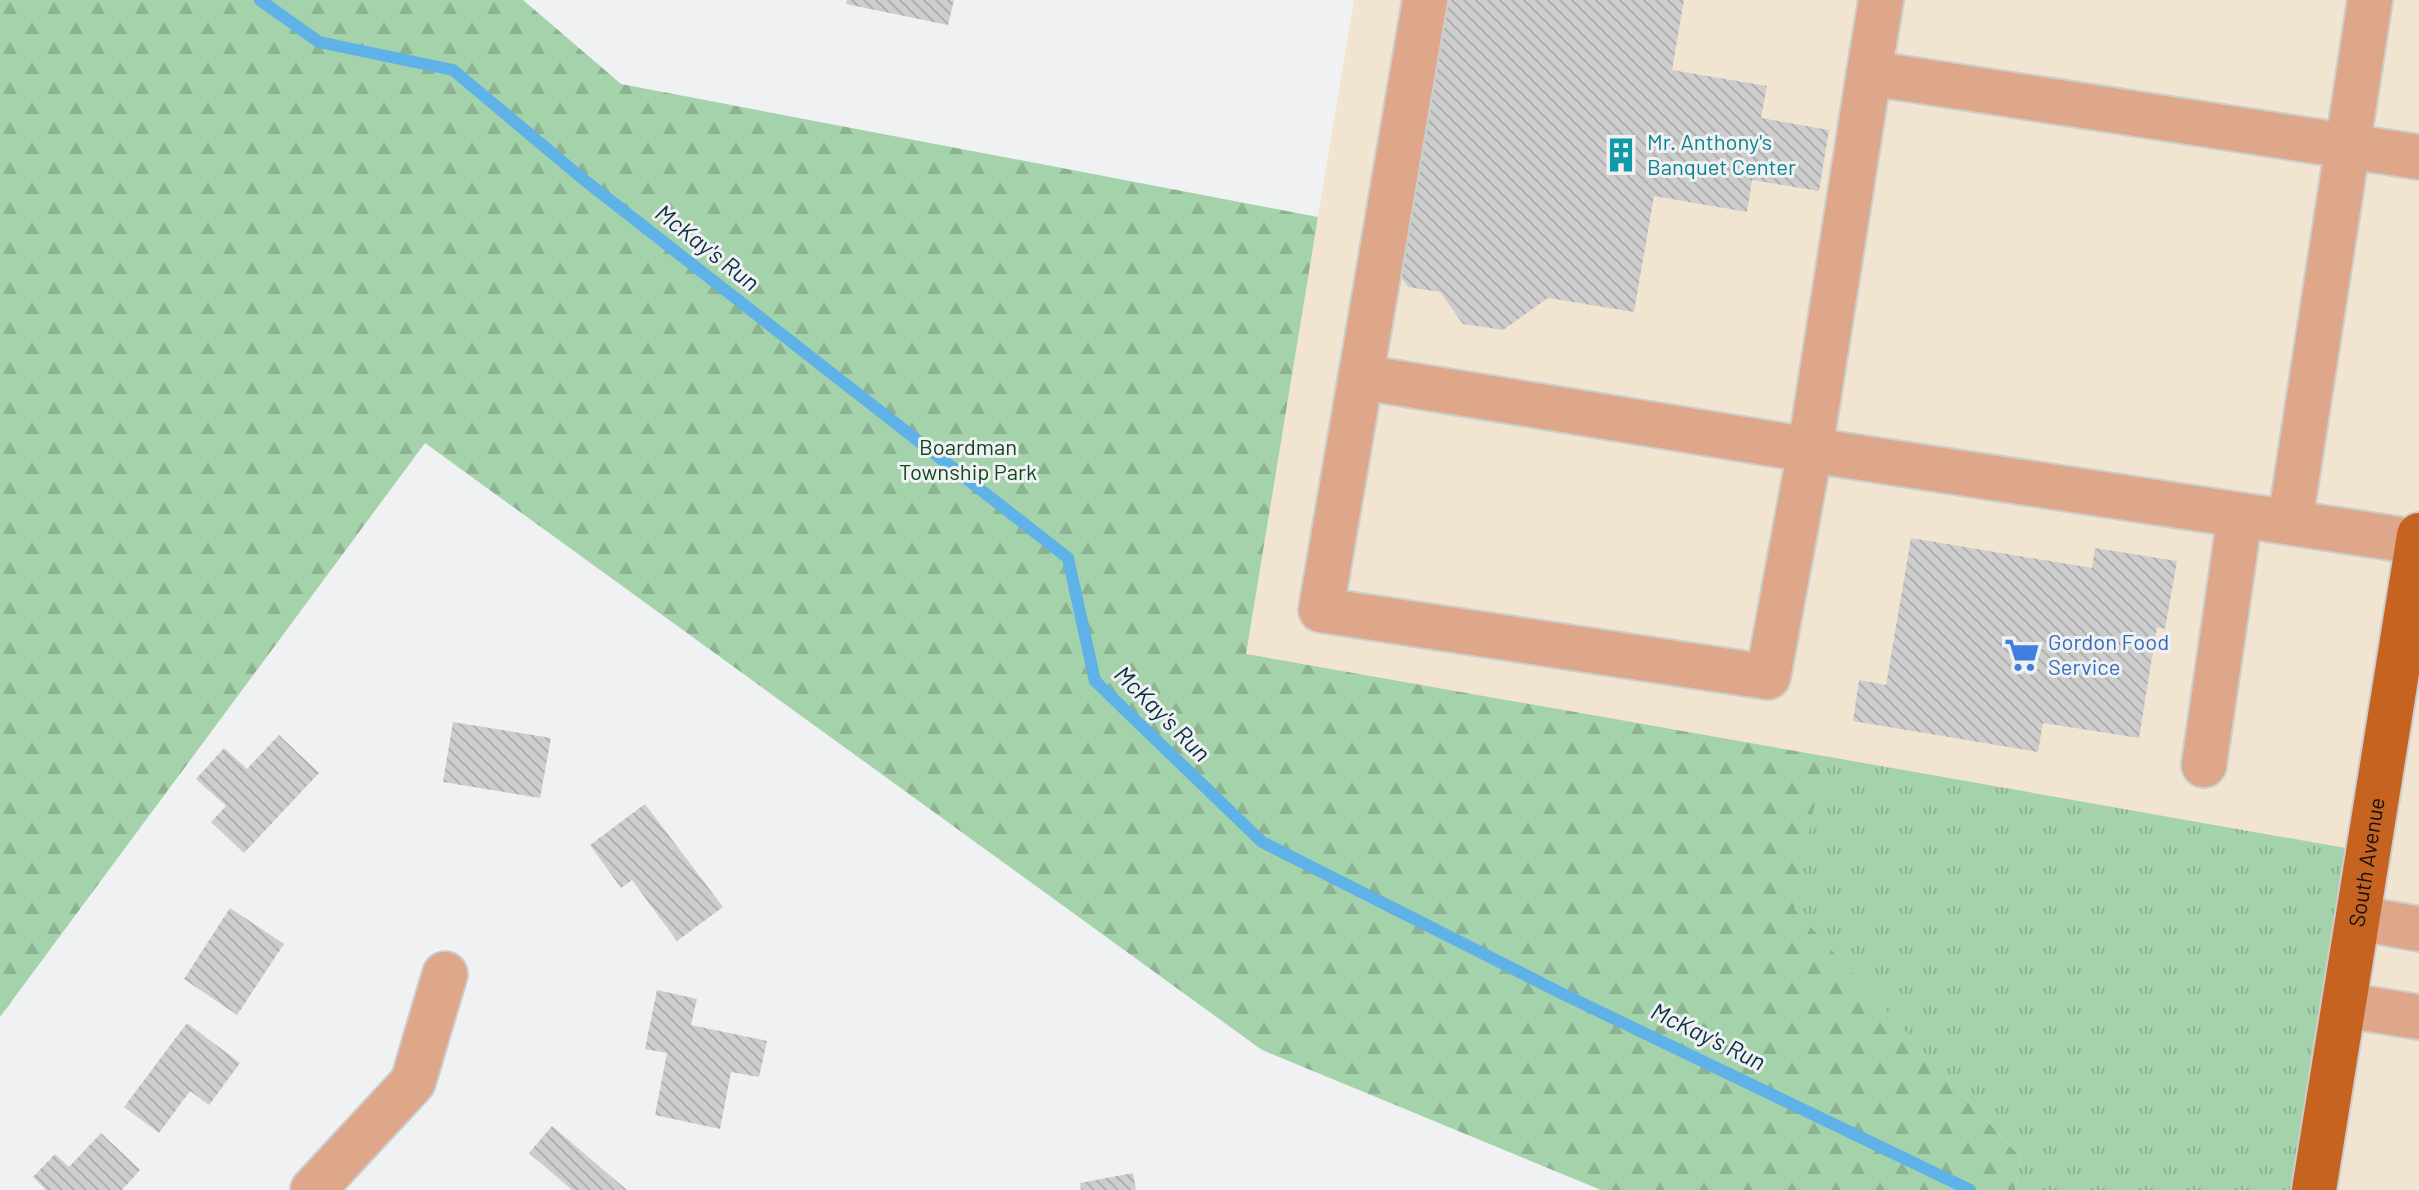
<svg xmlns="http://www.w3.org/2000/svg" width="2419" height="1190" viewBox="0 0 2419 1190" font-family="Barlow,sans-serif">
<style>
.commercial{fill:#f1e5d1}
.grass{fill:url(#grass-tufts)}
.forest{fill:url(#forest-firs)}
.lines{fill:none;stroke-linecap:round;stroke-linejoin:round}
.stream{stroke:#5fb2e7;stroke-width:12}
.building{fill:url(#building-back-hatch)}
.minor-casing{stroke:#cccdce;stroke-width:48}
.major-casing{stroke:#cccdce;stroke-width:48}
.minor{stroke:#dea789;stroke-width:44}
.major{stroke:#c66321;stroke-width:44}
.labels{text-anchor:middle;stroke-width:6;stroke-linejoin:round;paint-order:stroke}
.culture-label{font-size:22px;fill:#0d838f;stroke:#f0f1f2;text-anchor:start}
.park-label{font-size:22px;fill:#114620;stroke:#f0f1f2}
.shop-label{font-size:22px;fill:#366cbe;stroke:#f0f1f2;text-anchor:start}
.street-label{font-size:22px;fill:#111112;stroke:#f0f1f2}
.water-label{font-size:24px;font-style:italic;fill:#092e44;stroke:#f0f1f2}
</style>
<defs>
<pattern id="grass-tufts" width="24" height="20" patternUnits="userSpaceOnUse" patternTransform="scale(2)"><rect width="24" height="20" fill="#a4d2aa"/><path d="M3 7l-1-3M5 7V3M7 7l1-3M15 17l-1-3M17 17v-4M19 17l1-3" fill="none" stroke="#8cb391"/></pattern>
<pattern id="forest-firs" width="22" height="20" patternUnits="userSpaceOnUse" patternTransform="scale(2)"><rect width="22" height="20" fill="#a4d2aa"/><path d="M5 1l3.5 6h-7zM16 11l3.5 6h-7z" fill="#8cb391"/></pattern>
<pattern id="building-back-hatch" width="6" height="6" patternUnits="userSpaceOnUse" patternTransform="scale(2)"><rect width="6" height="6" fill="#cecdce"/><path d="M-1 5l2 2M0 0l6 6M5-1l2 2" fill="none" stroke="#b0afb0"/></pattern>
</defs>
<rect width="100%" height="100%" fill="#f0f1f2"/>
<polygon class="commercial" points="1354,0 2419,0 2419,1190 2314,1190 2358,918 1245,654"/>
<polygon class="grass" points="1824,756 2368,852 2314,1190 2015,1190 2021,1158 1793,909"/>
<polygon class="forest" points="0,0 523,0 621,84 1318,217 1246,654 1824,756 1794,909 2021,1158 2015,1190 1601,1190 1262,1050 425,443 0,1017"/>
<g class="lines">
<polyline class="stream" points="260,0 319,42 453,70 583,179 1068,558 1095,681 1262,842 1561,993 1970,1190"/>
</g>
<g class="building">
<polygon points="847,0 954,0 948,25 846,4"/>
<polygon points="1443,0 1684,0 1672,70 1767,86 1761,118 1829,130 1819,191 1752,180 1747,212 1654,196 1634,312 1548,298 1503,330 1463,324 1440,292 1408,287 1397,272"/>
<polygon points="1911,538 2092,568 2095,548 2177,561 2165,629 2157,627 2139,738 2043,723 2038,752 1853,721 1859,680 1886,685"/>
<polygon points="453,722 551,738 540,798 443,782"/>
<polygon points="279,735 319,773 244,853 211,822 226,806 196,779 224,748 247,769"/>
<polygon points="645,804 723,907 677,941 632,880 621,888 590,845"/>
<polygon points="230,908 284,944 237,1015 184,979"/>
<polygon points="657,990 697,999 691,1025 767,1041 759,1077 731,1072 720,1129 655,1115 667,1053 645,1049"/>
<polygon points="187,1023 240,1063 209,1105 190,1091 159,1133 124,1107"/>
<polygon points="552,1126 627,1190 572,1190 529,1153"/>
<polygon points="101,1133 140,1170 122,1190 46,1190 33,1177 55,1154 69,1167"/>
<polygon points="1133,1173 1136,1190 1081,1190 1080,1183"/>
</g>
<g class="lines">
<g class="minor-casing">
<g id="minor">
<polyline points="1425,0 1321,610 1768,677 1810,450 1869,73"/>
<polyline points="1881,0 1869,73 2419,157"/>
<polyline points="1361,377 1810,450 2418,542"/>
<polyline points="2290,522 2370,0"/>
<polyline points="2204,765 2240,515"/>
<polyline points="2358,918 2419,929"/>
<polyline points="2344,1005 2419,1017"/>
<polyline points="313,1190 413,1082 445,974"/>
</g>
</g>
<g class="major-casing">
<g id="major">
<path id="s1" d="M 2314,1190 L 2419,535"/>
</g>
</g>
<use href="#minor" class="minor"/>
<use href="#major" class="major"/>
</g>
<defs>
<g id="building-bare" transform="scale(2.76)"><path d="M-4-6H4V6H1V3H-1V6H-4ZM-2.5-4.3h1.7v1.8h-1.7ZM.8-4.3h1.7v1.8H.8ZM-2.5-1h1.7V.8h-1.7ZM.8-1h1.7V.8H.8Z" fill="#0f9aa8" stroke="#f0f1f2" stroke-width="2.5" paint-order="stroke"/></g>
<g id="supermarket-bare" transform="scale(2.76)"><path d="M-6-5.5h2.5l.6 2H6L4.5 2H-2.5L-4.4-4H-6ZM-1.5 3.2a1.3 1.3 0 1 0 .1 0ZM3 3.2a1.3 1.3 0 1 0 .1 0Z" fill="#3f7fe0" stroke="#f0f1f2" stroke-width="2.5" paint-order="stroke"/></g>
</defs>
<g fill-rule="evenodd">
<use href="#building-bare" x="1621" y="155"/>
<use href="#supermarket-bare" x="2022" y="655"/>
</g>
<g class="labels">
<g class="culture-label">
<text x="1647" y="150">Mr. Anthony's<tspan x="1647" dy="25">Banquet Center</tspan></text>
</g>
<g class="park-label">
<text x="968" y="455">Boardman<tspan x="968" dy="25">Township Park</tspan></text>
</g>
<g class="shop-label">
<text x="2048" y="650">Gordon Food<tspan x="2048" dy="25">Service</tspan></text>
</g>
<g class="street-label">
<text dy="8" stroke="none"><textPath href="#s1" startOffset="332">South Avenue</textPath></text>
</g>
<g class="water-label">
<text transform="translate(707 248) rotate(38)" y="8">McKay's Run</text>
<text transform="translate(1162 714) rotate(45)" y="8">McKay's Run</text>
<text transform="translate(1708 1037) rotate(26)" y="8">McKay's Run</text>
</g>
</g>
</svg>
